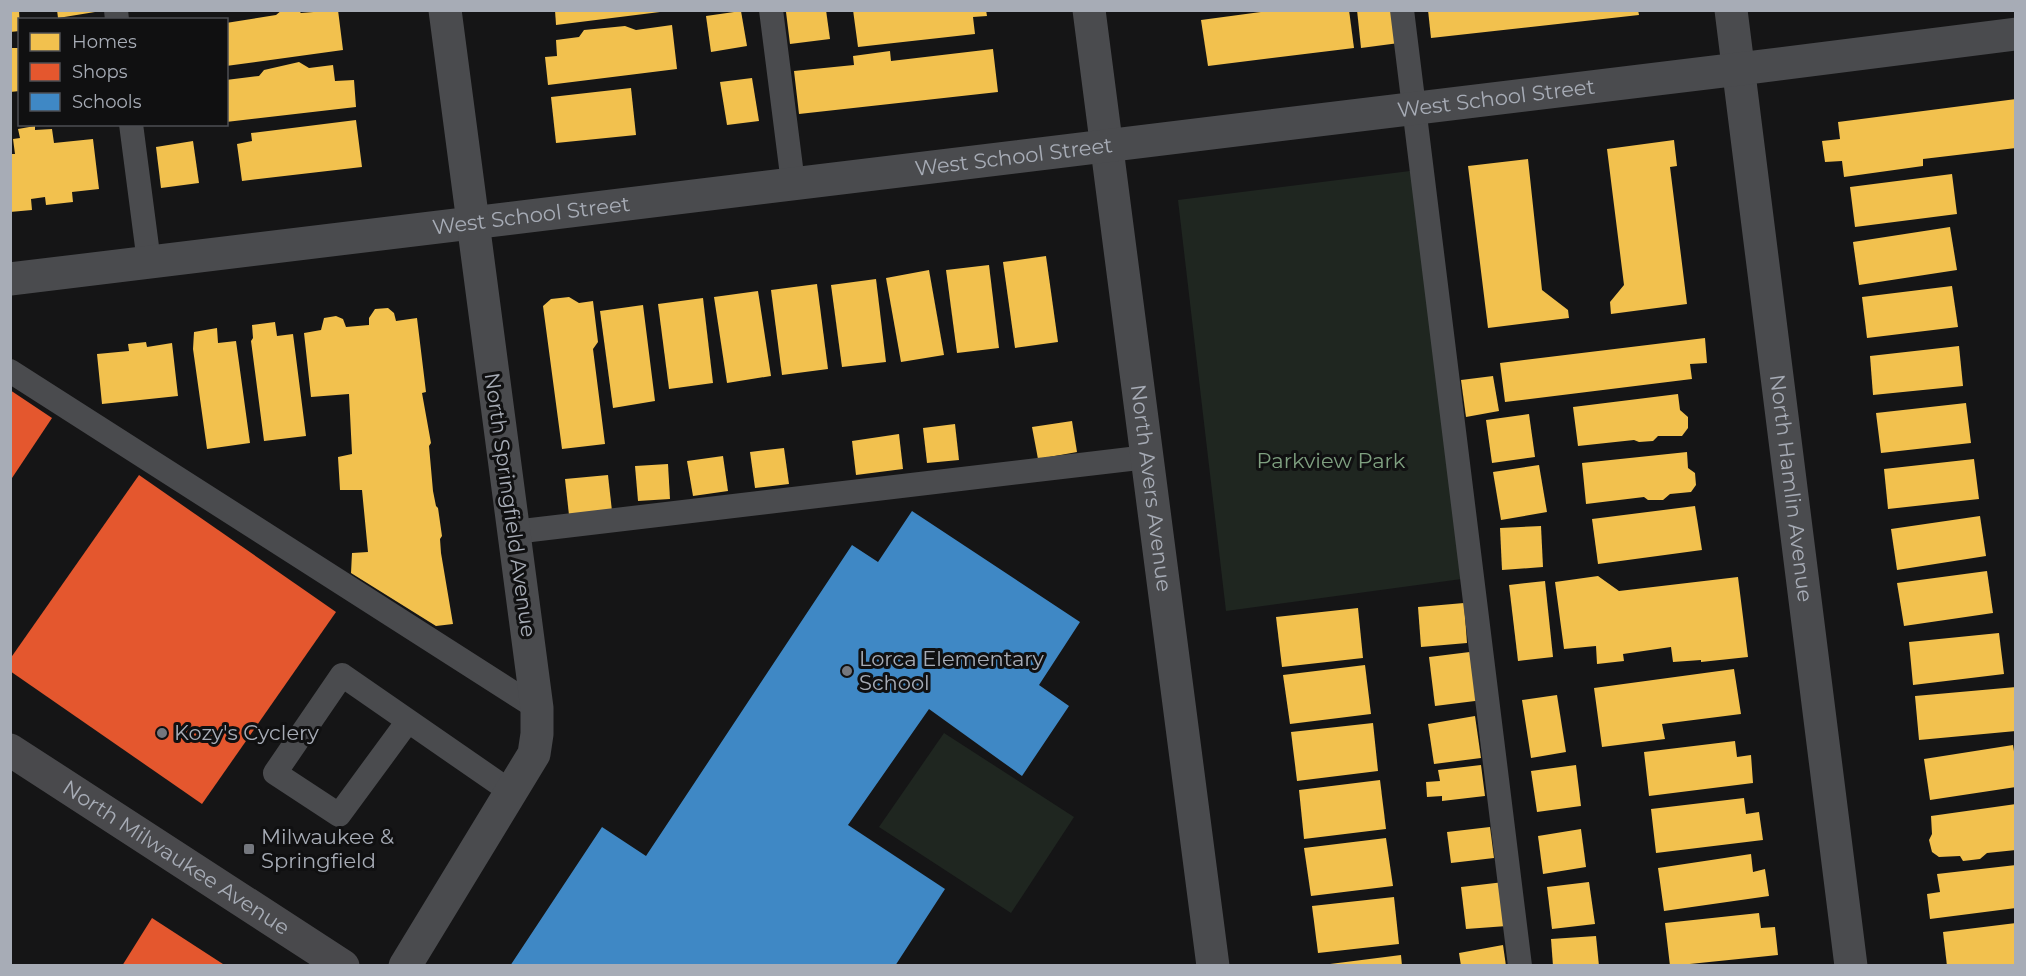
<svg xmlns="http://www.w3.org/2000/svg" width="2026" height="976" viewBox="0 0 2026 976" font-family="Montserrat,sans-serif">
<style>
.green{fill:#1f2620}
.homes{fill:#f2c14e}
.shops{fill:#e4572e}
.schools{fill:#3f88c5}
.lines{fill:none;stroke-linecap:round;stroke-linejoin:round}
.lane{stroke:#4a4b4e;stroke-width:24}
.street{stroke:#4a4b4e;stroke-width:33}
.secondary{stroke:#49494c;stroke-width:33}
.poi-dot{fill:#74777e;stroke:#101011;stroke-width:2}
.labels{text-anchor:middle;stroke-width:6;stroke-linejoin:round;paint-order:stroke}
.street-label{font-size:21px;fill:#a7acb6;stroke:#101011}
.park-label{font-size:21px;fill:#7fa080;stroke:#101011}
.poi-label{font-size:21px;fill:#a7acb6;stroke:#101011;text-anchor:start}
</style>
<rect width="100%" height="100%" fill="#151516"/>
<g class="green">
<polygon points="1418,170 1469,578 1226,611 1178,200"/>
<polygon points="944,733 1074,817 1011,913 879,827"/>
</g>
<g class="homes">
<polygon points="10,10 19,10 20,31 10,32"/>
<polygon points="57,10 95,10 95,12 58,18"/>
<polygon points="282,10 298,10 301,13 338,10 343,50 226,66 226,23 276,15"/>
<polygon points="555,10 660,10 660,12 556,25"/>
<polygon points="796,10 826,10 830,39 790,44 786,12"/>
<polygon points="853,10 986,10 987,16 973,17 975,34 858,47"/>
<polygon points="1276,10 1349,10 1354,48 1208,66 1201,20"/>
<polygon points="1357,10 1395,10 1399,43 1361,48"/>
<polygon points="1428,10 1638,10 1639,15 1431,38"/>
<polygon points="741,11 747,46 711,52 706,16"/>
<polygon points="672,25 677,69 548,85 545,57 557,56 556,40 579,37 584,30 625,26 636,30"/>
<polygon points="10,48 20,48 20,91 10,92"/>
<polygon points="993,49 998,92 799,114 794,71 854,65 853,56 890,51 891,61"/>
<polygon points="299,62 309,68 333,65 335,81 354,80 356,107 226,122 226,80 259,76 264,70"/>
<polygon points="752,78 759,121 727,125 720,82"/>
<polygon points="631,88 636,135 556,143 551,97"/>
<polygon points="2016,99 2016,148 1923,159 1923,166 1844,177 1842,161 1825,162 1822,141 1840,139 1838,122"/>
<polygon points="356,120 362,167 242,181 237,144 252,141 251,133"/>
<polygon points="35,126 35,130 52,129 54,143 93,139 99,189 72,192 73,202 46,205 45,197 31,199 32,210 10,212 10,154 15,154 13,139 20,138 18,129"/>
<polygon points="1674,140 1677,166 1670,167 1687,304 1611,314 1610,302 1624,285 1607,149"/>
<polygon points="193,141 199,183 161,188 156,147"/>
<polygon points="1528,159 1542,290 1568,310 1569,318 1488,328 1468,166"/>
<polygon points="1952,174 1957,214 1855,227 1850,187"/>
<polygon points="1950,227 1957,270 1859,285 1853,242"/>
<polygon points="1046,256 1058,342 1015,348 1003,262"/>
<polygon points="989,265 999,348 957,353 946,270"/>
<polygon points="929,270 944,355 901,362 886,278"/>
<polygon points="876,279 886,362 842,367 831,285"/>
<polygon points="817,284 828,369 782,375 771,290"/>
<polygon points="1952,286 1958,327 1867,338 1862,297"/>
<polygon points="758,291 771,376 727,383 714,297"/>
<polygon points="569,297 579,303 593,301 598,342 593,349 605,444 562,449 543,306 551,299"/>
<polygon points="703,298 713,383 669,389 658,304"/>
<polygon points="643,305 655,401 613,408 600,311"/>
<polygon points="388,308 394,313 396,321 417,318 426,392 422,393 431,443 429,446 433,491 436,506 438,508 442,536 440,539 441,553 453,624 436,626 351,573 352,553 368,552 362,490 340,490 338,457 352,454 349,394 311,397 304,333 321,330 324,318 336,316 343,319 346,327 369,325 369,318 375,309"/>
<polygon points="275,322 277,336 293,334 306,436 264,441 251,341 253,338 252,325"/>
<polygon points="217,328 218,343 236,341 250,443 207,449 193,349 194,332"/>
<polygon points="1705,338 1707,363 1690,364 1692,379 1505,402 1500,363"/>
<polygon points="146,342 147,347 172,343 178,396 102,404 97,354 129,351 128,344"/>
<polygon points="1959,346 1963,386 1873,395 1870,356"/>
<polygon points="1493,376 1499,411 1466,417 1461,380"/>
<polygon points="1678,394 1680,410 1688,417 1688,428 1682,436 1658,436 1653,441 1639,442 1634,440 1578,446 1573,407"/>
<polygon points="1966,403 1971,443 1881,453 1876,413"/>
<polygon points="1529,414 1535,457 1492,463 1486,420"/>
<polygon points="1072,421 1077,452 1038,459 1032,427"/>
<polygon points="955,424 959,460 927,463 923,428"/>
<polygon points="899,434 903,469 856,475 852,441"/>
<polygon points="784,448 789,484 755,488 750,452"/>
<polygon points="1687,452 1688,468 1695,473 1696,485 1691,492 1670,494 1663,500 1648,500 1644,497 1586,504 1582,463"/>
<polygon points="723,456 728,491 693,496 687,461"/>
<polygon points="1974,459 1979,499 1888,509 1884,469"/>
<polygon points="668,464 670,499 638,501 635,466"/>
<polygon points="1539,465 1547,512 1501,520 1493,472"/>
<polygon points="608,475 612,511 569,515 565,479"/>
<polygon points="1695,506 1702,550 1598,564 1592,519"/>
<polygon points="1980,516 1986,556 1897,570 1891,529"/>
<polygon points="1541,526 1543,567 1502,570 1500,528"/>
<polygon points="1987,571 1993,613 1904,626 1897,583"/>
<polygon points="1598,576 1619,591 1738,577 1748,657 1701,662 1701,660 1673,662 1671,647 1623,654 1624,661 1597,664 1596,646 1564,649 1555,582"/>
<polygon points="1545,581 1553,657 1518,661 1509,585"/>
<polygon points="1464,603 1467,643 1421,647 1418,607"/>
<polygon points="1358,608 1363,658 1282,667 1276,617"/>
<polygon points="1999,633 2004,674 1913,685 1909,642"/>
<polygon points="1478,651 1483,700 1435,706 1429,657"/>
<polygon points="1365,665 1371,714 1290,724 1283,675"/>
<polygon points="1734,669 1741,714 1662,724 1665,739 1602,747 1594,688"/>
<polygon points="2016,687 2016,731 1919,740 1915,696"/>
<polygon points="1557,695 1566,752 1531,758 1522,700"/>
<polygon points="1475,716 1481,758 1434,764 1428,724"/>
<polygon points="1373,723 1378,771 1297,781 1291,732"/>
<polygon points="1735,741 1737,757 1751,755 1753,783 1649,796 1644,752"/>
<polygon points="2013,745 2016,764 2016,787 1930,800 1924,759"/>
<polygon points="1481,765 1485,796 1442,801 1442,796 1427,797 1426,782 1440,781 1438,770"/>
<polygon points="1576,765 1581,806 1537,812 1531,771"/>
<polygon points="1380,780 1386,829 1304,839 1299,790"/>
<polygon points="1744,798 1746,814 1759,812 1763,840 1656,853 1651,809"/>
<polygon points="2016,804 2016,850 1987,853 1980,859 1963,861 1960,856 1939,857 1932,852 1929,840 1932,834 1931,816"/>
<polygon points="1490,827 1494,858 1451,863 1447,832"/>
<polygon points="1581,829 1586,867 1543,874 1538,836"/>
<polygon points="1386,838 1393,886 1311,896 1304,848"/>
<polygon points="1751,854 1753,872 1765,869 1769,896 1664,911 1658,868"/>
<polygon points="2016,865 2016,908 1930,919 1927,894 1940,892 1937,874"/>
<polygon points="1504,882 1507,926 1466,929 1461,887"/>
<polygon points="1589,882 1595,924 1552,929 1547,887"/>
<polygon points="1394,897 1399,944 1318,953 1312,906"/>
<polygon points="1759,913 1761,928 1775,927 1778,955 1670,966 1665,923"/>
<polygon points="2016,923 2016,966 1947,966 1943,932"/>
<polygon points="1596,936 1599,966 1553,966 1551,939"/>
<polygon points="1503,945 1506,966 1461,966 1459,953"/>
<polygon points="1401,955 1402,966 1330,966 1330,964"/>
</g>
<g class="shops">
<polygon points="10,390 52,418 10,481"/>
<polygon points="139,475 336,612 202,804 10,671 10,659"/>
<polygon points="152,918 226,966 122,966"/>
</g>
<polygon class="schools" points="912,511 1080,622 1039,685 1069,706 1022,776 929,709 848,825 945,889 895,966 510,966 602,827 646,856 852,545 878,562"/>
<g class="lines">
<g class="lane">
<polyline points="116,10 117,20"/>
<polyline points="771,10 793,183"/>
<polyline points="1402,10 1520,966"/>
<polyline points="131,124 149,262"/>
<polyline points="10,371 537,708"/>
<polyline points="514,532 1147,457"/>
<polyline points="408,721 339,815 275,773 342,675 511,792"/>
</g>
<g class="street">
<path id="s1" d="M 1089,10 L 1213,966"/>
<path id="s2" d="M 1731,10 L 1851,966"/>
<path id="s3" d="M 10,279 L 1739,69 L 2016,34"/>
<polyline points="405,966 534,754 537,734 537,708 445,10"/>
</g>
<path class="secondary" id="s4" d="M 10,750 L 343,966"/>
</g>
<g class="poi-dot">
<circle cx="847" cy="671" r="6"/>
<circle cx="162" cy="733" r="6"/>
<rect x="243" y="843" width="12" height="12" rx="3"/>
</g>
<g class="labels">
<g class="street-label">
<text dy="7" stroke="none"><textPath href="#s3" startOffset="1497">West School Street</textPath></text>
<text dy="7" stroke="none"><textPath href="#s3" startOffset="1011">West School Street</textPath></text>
<text dy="7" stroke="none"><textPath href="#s3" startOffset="525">West School Street</textPath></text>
<text dy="7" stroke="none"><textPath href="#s1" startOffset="482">North Avers Avenue</textPath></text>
<text dy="7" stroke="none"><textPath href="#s2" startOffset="482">North Hamlin Avenue</textPath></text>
<text transform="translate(510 505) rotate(82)" y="7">North Springfield Avenue</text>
<text dy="7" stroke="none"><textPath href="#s4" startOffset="198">North Milwaukee Avenue</textPath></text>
</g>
<g class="park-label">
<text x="1331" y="468">Parkview Park</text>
</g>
<g class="poi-label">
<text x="859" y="666">Lorca Elementary<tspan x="859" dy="24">School</tspan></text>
<text x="174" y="740">Kozy's Cyclery</text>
<text x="261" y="844">Milwaukee &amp;<tspan x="261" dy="24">Springfield</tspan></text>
</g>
</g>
<rect width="2026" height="976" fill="none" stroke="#a7acb6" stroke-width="24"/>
<rect x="18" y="18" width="210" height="108" fill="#101011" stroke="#4c4e53" stroke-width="1.5"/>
<rect x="30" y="33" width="30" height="18" fill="#f2c14e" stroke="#4c4e53" stroke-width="1.5"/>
<text x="72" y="48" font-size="18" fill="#a7acb6">Homes</text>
<rect x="30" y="63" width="30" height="18" fill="#e4572e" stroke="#4c4e53" stroke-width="1.5"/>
<text x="72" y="78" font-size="18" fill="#a7acb6">Shops</text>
<rect x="30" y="93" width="30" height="18" fill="#3f88c5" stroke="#4c4e53" stroke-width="1.5"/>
<text x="72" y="108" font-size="18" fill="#a7acb6">Schools</text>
</svg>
